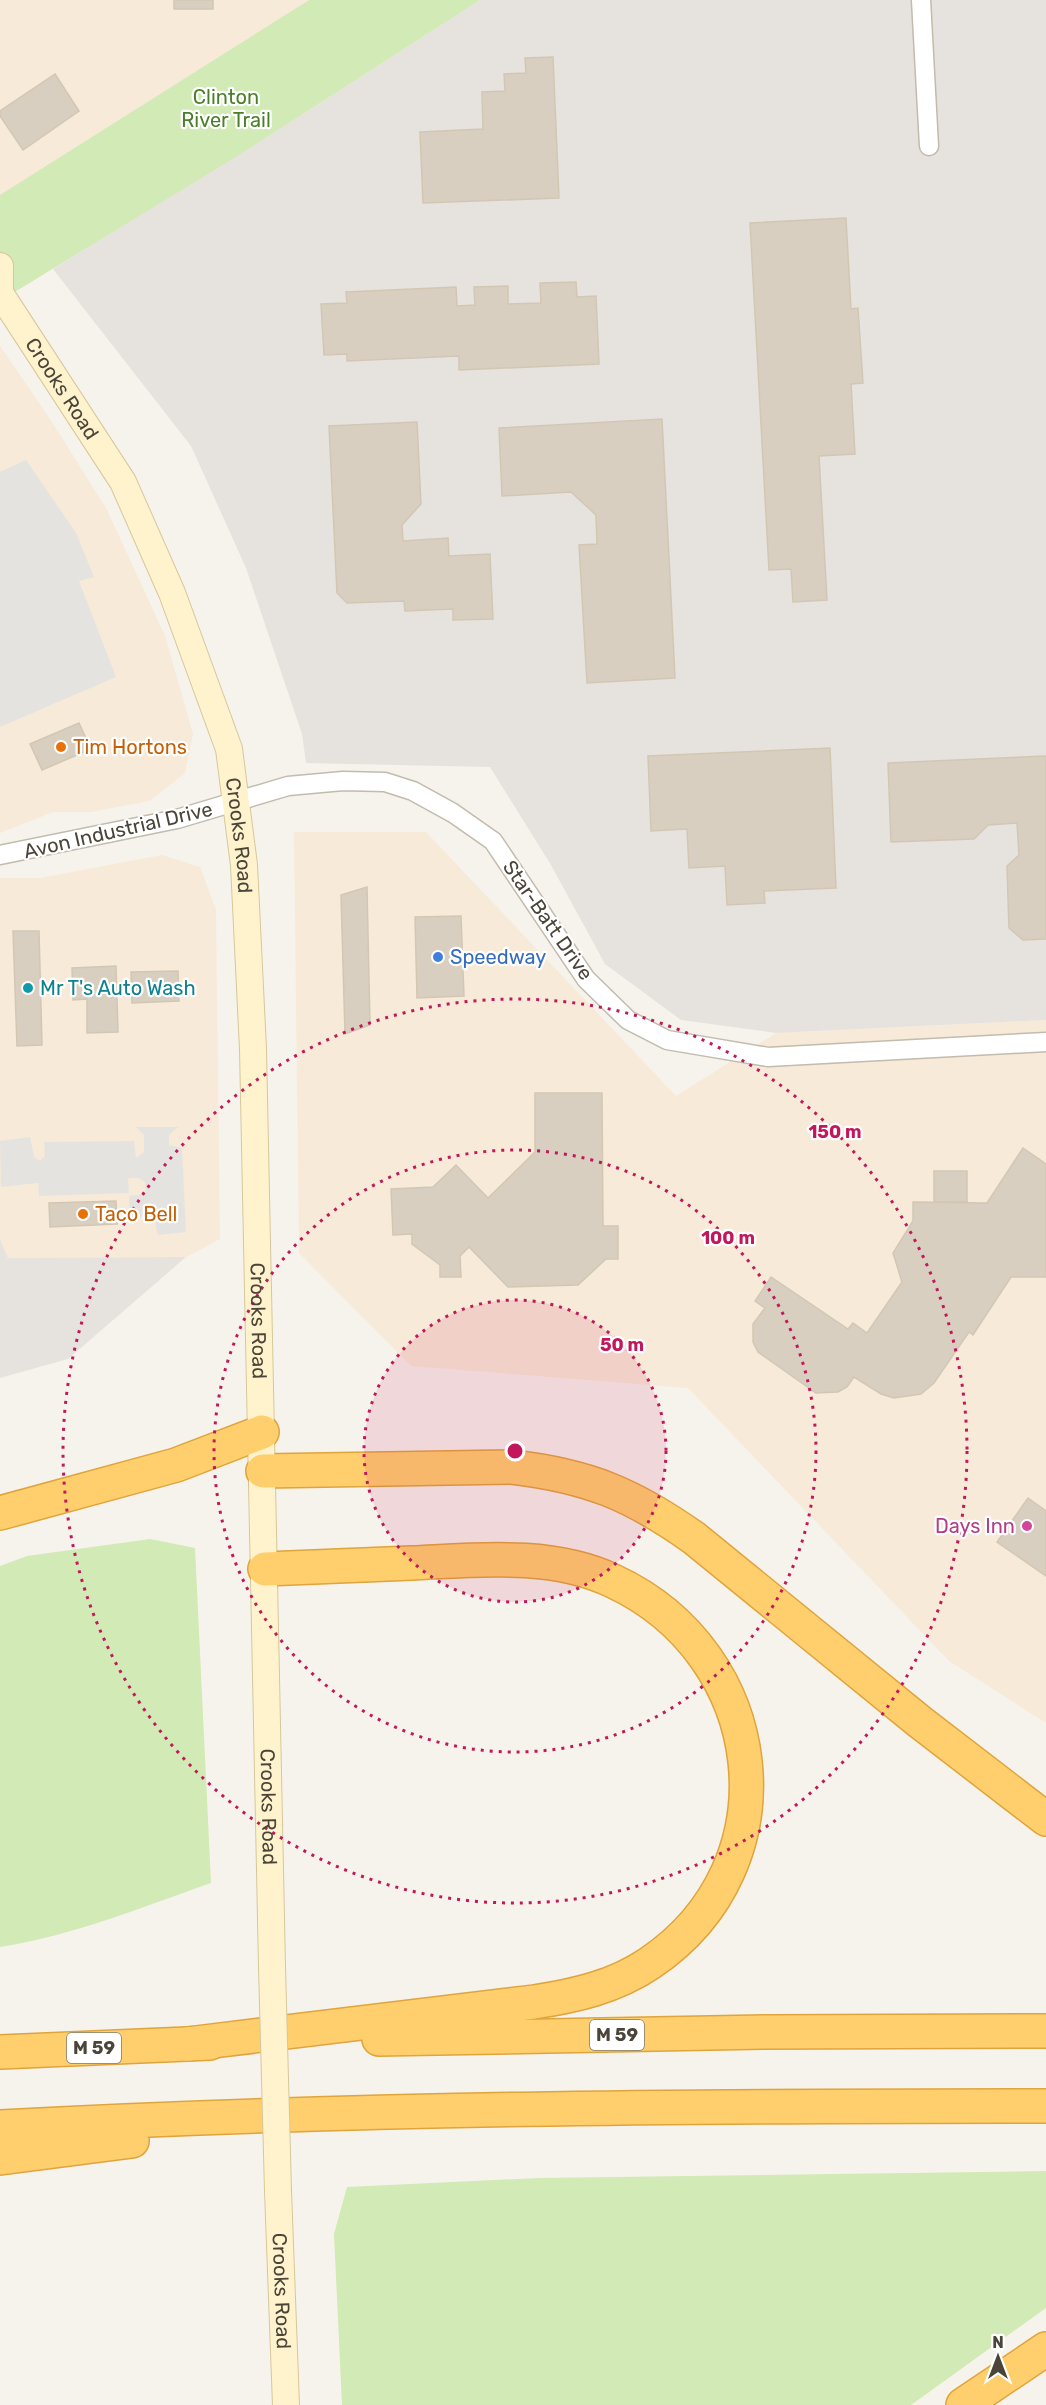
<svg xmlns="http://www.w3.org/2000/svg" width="1046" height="2405" viewBox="0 0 1046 2405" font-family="Rubik,sans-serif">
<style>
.commercial{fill:#f7ead8}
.industrial{fill:#e6e2dd}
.green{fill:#d2eab5}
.parking{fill:#e5e3e0}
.building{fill:#d8cfc1;stroke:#d3c7b4;stroke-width:1.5}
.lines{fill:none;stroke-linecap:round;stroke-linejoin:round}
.minor-casing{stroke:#c2bbae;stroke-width:21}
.secondary-casing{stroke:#d6c79b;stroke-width:28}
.motorway-casing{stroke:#e0a43c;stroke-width:36}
.minor{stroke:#fff;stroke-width:18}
.secondary{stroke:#fff3cd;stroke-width:26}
.motorway{stroke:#ffcf6e;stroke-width:33}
.secondary-bridge-casing{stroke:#d6c79b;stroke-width:28;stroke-linecap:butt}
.secondary-bridge{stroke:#fff3cd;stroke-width:26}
.ring{fill:none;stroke:#c2185b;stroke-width:3;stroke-dasharray:3 6}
.food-dot{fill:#e8710a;stroke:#fff;stroke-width:2}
.shop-dot{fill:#3f7fe0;stroke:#fff;stroke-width:2}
.culture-dot{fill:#0f9aa8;stroke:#fff;stroke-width:2}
.hotel-dot{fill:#d1479c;stroke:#fff;stroke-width:2}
.labels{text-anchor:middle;stroke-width:4.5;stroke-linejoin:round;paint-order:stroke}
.shield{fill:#fff;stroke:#817c74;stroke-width:1.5}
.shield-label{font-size:18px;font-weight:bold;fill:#4b4439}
.park-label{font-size:20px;fill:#4a7f2a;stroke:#fff}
.street-label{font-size:20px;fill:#4b4439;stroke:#fff}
.food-label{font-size:20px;fill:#c56008;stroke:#fff;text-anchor:start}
.shop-label{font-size:20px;fill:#366cbe;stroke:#fff;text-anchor:start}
.culture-label{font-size:20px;fill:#0d838f;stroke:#fff;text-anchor:start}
.hotel-label{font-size:20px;fill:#b23c85;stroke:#fff;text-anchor:end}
.centre{fill:#c2185b;stroke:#fff;stroke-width:3}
.ring-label{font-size:18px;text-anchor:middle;font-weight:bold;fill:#c2185b;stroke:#fff;stroke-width:4.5;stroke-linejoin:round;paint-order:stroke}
</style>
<rect width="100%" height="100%" fill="#f6f3ec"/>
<g class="commercial">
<polygon points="0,0 309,0 0,196"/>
<polygon points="0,346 50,419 107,510 165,636 193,734 185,773 149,801 91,812 53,812 0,833"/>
<polygon points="294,832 426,832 676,1096 776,1033 1046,1020 1046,1723 949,1661 688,1388 411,1366 299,1253"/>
<polygon points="162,855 200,867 216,910 220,1239 186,1257 8,1258 0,1239 0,878 40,878"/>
</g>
<g class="industrial">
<polygon points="480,0 1046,0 1046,1020 776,1033 681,1020 605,964 551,865 490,767 306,763 302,734 246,568 191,446 53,269 216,167 247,150"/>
<polygon points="0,1239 8,1258 186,1257 68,1359 0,1378"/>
</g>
<g class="green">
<polygon points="309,0 480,0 247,150 0,301 0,195"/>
<path d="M 150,1539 L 195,1548 L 211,1883 C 142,1907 72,1936 0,1947 L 0,1566 L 27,1556 Z"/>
<polygon points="1046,2171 1046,2308 911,2405 342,2405 334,2234 347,2187 539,2178"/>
</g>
<g class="parking">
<polygon points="26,460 76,533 94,577 79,581 116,677 0,727 0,472"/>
<polygon points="136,1127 178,1127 169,1135 169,1145 182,1148 186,1232 158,1235 154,1217 130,1217 129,1196 146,1194 145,1182 138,1178 128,1178 129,1193 39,1196 38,1183 1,1187 0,1141 30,1137 34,1157 40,1161 45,1156 44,1142 134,1141 136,1158 144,1152 144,1135"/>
</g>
<g class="building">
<rect x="174" y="0" width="39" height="9"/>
<polygon points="553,57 559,198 423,203 420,132 483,129 482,92 505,91 504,74 526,73 525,58"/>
<polygon points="55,74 79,111 23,150 0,116 0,111"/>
<polygon points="846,218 851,309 858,308 863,383 851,384 855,454 819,456 827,600 793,602 791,569 769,570 750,223"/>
<polygon points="576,282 577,297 596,296 599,364 459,370 459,356 347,361 347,354 324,355 321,304 347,303 346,292 456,287 457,306 475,305 474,287 508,286 508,304 541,303 540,283"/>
<polygon points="662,419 675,678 587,683 579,545 597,544 596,515 571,492 502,496 499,428"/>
<polygon points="417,422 421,504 402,525 403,541 448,538 449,556 490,554 493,619 453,620 453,609 405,611 404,601 347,603 337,593 329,426"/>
<polygon points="79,723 91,749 42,770 30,744"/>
<polygon points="830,748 836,888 764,891 765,903 727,905 725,866 689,868 687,829 651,831 648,756"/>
<polygon points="1046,756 1046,939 1023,940 1009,928 1007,866 1019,855 1017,823 988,825 974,839 891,842 888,763"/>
<polygon points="367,887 370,1025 345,1034 341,895"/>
<polygon points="461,916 464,996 417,998 415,917"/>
<polygon points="13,931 39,931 42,1045 17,1046"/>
<polygon points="116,966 118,1032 87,1033 87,999 73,1000 72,968"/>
<polygon points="178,971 179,1001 132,1003 131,972"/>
<polygon points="535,1093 602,1093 603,1226 618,1226 618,1259 606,1259 578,1285 508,1287 469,1247 460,1256 461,1277 440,1277 440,1265 412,1244 412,1234 393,1235 391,1189 433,1187 456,1165 488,1198 535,1152"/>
<polygon points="1023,1148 1046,1164 1046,1277 1011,1277 973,1335 969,1332 934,1383 921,1394 894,1398 881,1394 854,1377 847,1387 838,1392 816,1393 758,1352 753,1342 753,1324 765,1308 755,1301 771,1277 848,1329 853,1323 867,1333 902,1282 893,1253 913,1221 913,1202 987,1203"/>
<rect x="934" y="1171" width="33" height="31"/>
<polygon points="116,1201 117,1224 50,1227 49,1203"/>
<polygon points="1028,1498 1046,1511 1046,1576 997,1542"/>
</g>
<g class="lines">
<g class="minor-casing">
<g id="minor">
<polyline points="921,0 929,146"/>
<polyline points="0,855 177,819 288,786 343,781 385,782 413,791 453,813 493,841 586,979 628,1020 667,1040 768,1057 1046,1042"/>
</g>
</g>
<g class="secondary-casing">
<g id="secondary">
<path id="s1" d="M 0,266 L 0,293 L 123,482 L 172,593 L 229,749 L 244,865 L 253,1049 L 272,1967"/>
<path id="s2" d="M 278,2191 L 286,2405"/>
</g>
</g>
<g class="motorway-casing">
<g id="motorway">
<path d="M 263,1471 L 512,1467 C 588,1476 632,1494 694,1538 L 920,1722 L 1046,1819"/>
<polyline points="0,1513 176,1465 262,1432"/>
<polyline points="379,2039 768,2032 1046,2031"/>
<path d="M 188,2044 L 534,2002 C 574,1996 615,1987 650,1963 C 796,1864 770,1654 613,1581 C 552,1552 478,1560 412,1563 C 363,1565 314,1567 265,1569"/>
<polyline points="0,2052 210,2043"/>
<path d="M 0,2127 C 348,2108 697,2106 1046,2106"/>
<polyline points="0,2158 132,2141"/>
<polyline points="963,2405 1046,2349"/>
</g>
</g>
<use href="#minor" class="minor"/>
<use href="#secondary" class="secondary"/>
<use href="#motorway" class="motorway"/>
<g class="secondary-bridge-casing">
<polyline id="secondary-bridge" points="272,1967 278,2191"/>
</g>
<use href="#secondary-bridge" class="secondary-bridge"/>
</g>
<circle cx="515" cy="1451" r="151" fill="#c2185b" fill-opacity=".12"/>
<g class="ring">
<circle cx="515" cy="1451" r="151"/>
<circle cx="515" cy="1451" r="301"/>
<circle cx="515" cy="1451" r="452"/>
</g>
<g class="food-dot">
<circle cx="61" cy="747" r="6"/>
<circle cx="83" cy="1214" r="6"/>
</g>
<circle class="shop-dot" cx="438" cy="957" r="6"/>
<circle class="culture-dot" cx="28" cy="988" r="6"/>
<circle class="hotel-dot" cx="1027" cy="1526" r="6"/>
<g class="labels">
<g class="shield">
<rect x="590" y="2020" width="54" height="30" rx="4.5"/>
<rect x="67" y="2033" width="54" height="30" rx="4.5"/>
</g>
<g class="shield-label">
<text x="617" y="2041">M 59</text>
<text x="94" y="2054">M 59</text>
</g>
<g class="park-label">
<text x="226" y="104">Clinton<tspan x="226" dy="23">River Trail</tspan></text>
</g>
<g class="street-label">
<text dy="7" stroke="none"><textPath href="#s1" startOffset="141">Crooks Road</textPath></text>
<text transform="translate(118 830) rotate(-13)" y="7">Avon Industrial Drive</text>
<text dy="7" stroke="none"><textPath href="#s1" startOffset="627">Crooks Road</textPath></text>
<text transform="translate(548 920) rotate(55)" y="7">Star-Batt Drive</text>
<text dy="7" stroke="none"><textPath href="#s1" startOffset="1113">Crooks Road</textPath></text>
<text dy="7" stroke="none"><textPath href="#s1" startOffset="1599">Crooks Road</textPath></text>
<text dy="7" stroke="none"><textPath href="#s2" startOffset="100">Crooks Road</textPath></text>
</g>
<g class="food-label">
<text x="73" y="754">Tim Hortons</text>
<text x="95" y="1221">Taco Bell</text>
</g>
<g class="shop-label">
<text x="450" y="964">Speedway</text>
</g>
<g class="culture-label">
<text x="40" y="995">Mr T's Auto Wash</text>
</g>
<g class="hotel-label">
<text x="1015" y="1533">Days Inn</text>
</g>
</g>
<circle cx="515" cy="1451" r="9" class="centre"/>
<g class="ring-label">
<text x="835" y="1138">150 m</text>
<text x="728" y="1244">100 m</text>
<text x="622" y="1351">50 m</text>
</g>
<g transform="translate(998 2357)" stroke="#ffffff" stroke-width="4.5" paint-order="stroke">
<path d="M0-4.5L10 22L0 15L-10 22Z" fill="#4b4439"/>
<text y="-9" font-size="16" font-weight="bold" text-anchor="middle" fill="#4b4439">N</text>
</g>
</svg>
